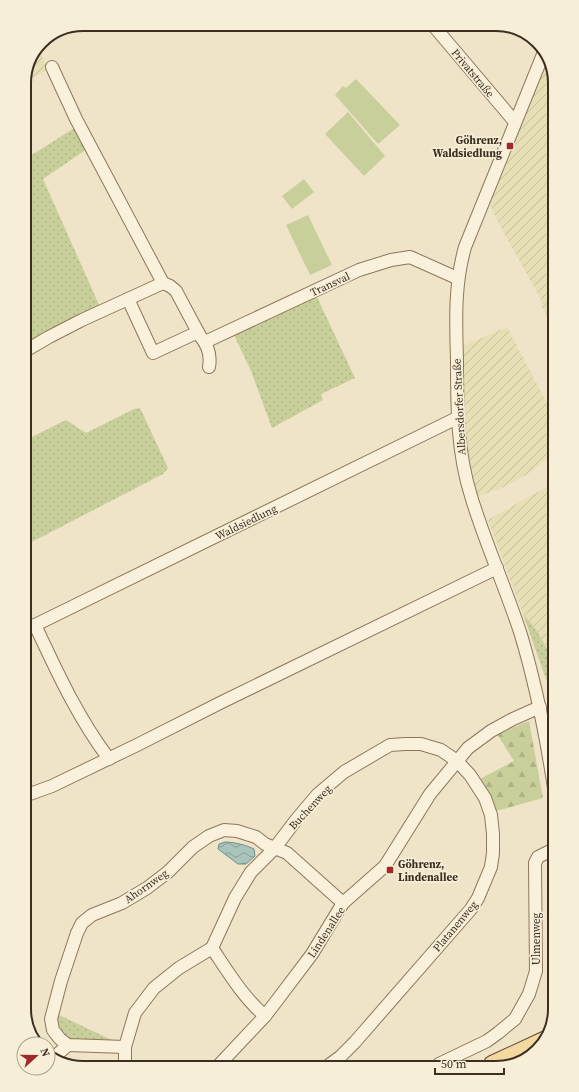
<svg xmlns="http://www.w3.org/2000/svg" width="579" height="1092" viewBox="0 0 579 1092" font-family="'Source Serif 4',serif">
<style>
.farmland{fill:url(#farmland-furrows)}
.green{fill:url(#green-dots)}
.forest{fill:url(#forest-firs)}
.pitch{fill:#c9cf9b}
.water{fill:url(#water-waves);stroke:#6f938a}
.lines{fill:none;stroke-linecap:round;stroke-linejoin:round}
.minor-casing{stroke:#8d765c;stroke-width:14}
.major-casing{stroke:#5b4430;stroke-width:18}
.minor{stroke:#faf1dc;stroke-width:12}
.major{stroke:#f3d9a0;stroke-width:16}
.poi-dot{fill:#9e2a2b;stroke:#f7eed8;stroke-width:1.5}
.labels{text-anchor:middle;stroke-width:3.5;stroke-linejoin:round;paint-order:stroke}
.street-label{font-size:11px;fill:#3d2e20;stroke:#f7eed8}
.poi-label{font-size:11px;font-weight:bold;fill:#3d2e20;stroke:#f7eed8;text-anchor:end}
.rim{fill:none;stroke:#3d2e20;stroke-width:2}
</style>
<defs>
<pattern id="farmland-furrows" width="10" height="10" patternUnits="userSpaceOnUse"><rect width="10" height="10" fill="#e6deb5"/><path d="M-1 1l2-2M0 10L10 0M9 11l2-2" fill="none" stroke="#c6bf9b"/></pattern>
<pattern id="green-dots" width="8" height="8" patternUnits="userSpaceOnUse"><rect width="8" height="8" fill="#c9cf9b"/><path d="M2 2h.1M6 6h.1" fill="none" stroke="#aeb285" stroke-width="1.8" stroke-linecap="round"/></pattern>
<pattern id="forest-firs" width="22" height="20" patternUnits="userSpaceOnUse"><rect width="22" height="20" fill="#c9cf9b"/><path d="M5 1l3.5 6h-7zM16 11l3.5 6h-7z" fill="#aeb285"/></pattern>
<pattern id="water-waves" width="16" height="10" patternUnits="userSpaceOnUse"><rect width="16" height="10" fill="#a9c4bc"/><path d="M0 5q4-4 8 0t8 0" fill="none" stroke="#8ba098"/></pattern>
</defs>
<rect width="100%" height="100%" fill="#f0e4c8"/>
<g class="farmland">
<polygon points="38,49 49,69 24,82 24,79"/>
<polygon points="546,55 550,60 552,326 542,307 541,299 506,237 486,198"/>
<polygon points="507,327 552,413 552,457 541,463 531,472 506,486 477,497 464,460 459,348"/>
<polygon points="552,484 553,659 535,628 523,614 488,520"/>
</g>
<g class="green">
<polygon points="76,127 87,149 43,179 100,307 25,344 24,160"/>
<polygon points="316,295 355,378 321,394 323,400 272,428 251,371 233,333"/>
<polygon points="140,408 168,468 163,474 26,545 26,424 32,437 66,420 86,433 134,409"/>
<polygon points="523,614 535,628 553,659 554,715 547,682"/>
<polygon points="57,1014 116,1042 73,1041 63,1037 55,1023"/>
</g>
<polygon class="forest" points="529,721 543,798 496,811 480,779 514,761 497,734"/>
<g class="pitch">
<polygon points="356,79 400,125 378,144 335,95 343,86 346,88"/>
<polygon points="348,112 385,156 364,176 325,134"/>
<polygon points="304,179 314,192 292,209 282,196"/>
<polygon points="308,215 332,265 310,275 286,225"/>
</g>
<path class="water" d="M 225,842 C 234,842 246,845 254,849 L 255,856 L 246,864 L 238,864 L 218,849 L 219,844 Z"/>
<g class="lines">
<g class="minor-casing">
<g id="minor">
<polyline points="432,24 515,122"/>
<path d="M 544,52 L 465,247 C 454,286 456,322 457,361 C 457,407 457,452 471,496 C 485,543 506,588 521,635 C 536,685 546,736 554,788"/>
<path d="M 52,67 L 76,119 L 163,283 L 170,286 L 176,291 L 200,336 C 208,345 211,356 209,367"/>
<polyline points="128,299 153,353 198,332"/>
<polyline points="205,342 359,270 391,260 410,257 457,278"/>
<polyline points="25,351 49,337 82,320 163,283"/>
<path d="M 35,625 C 57,672 78,718 109,759"/>
<polyline points="27,629 457,418"/>
<polyline points="27,795 52,786 137,745 222,702 497,568"/>
<path d="M 212,948 C 228,972 243,997 265,1016"/>
<polyline points="125,1047 68,1045 60,1039 53,1030 51,1019 61,981 77,933 82,923 92,915 122,903 147,888 168,872 193,847 209,836 224,830 237,831 256,837 265,844 287,853 343,903"/>
<polyline points="52,1059 68,1045"/>
<polyline points="439,1064 487,1041 498,1033 515,1019 529,994 536,971 535,863 538,857 554,849"/>
<polyline points="218,1066 265,1016 278,999 312,954 343,903 385,866 430,794 468,748 491,731 513,719 540,707"/>
<polyline points="125,1067 125,1047 135,1013 154,988 179,968 212,948 235,898 251,872 274,849 296,820 318,794 344,772 390,745 405,744 421,744 441,750 457,761 470,775 485,798 491,815 493,834 493,853 491,867 478,898 471,909 355,1042 340,1057 329,1065"/>
</g>
</g>
<g class="major-casing">
<polyline id="major" points="492,1064 546,1039"/>
</g>
<use href="#minor" class="minor"/>
<use href="#major" class="major"/>
</g>
<g class="poi-dot">
<rect x="506" y="142" width="8" height="8" rx="2"/>
<rect x="386" y="866" width="8" height="8" rx="2"/>
</g>
<g class="labels">
<g class="street-label">
<text transform="translate(473 73) rotate(50)" y="4">Privatstraße</text>
<text transform="translate(330 284) rotate(-25)" y="4">Transval</text>
<text transform="translate(459 407) rotate(-93)" y="4">Albersdorfer Straße</text>
<text transform="translate(246 522) rotate(-26)" y="4">Waldsiedlung</text>
<text transform="translate(310 807) rotate(-47)" y="4">Buchenweg</text>
<text transform="translate(146 886) rotate(-35)" y="4">Ahornweg</text>
<text transform="translate(455 926) rotate(-50)" y="4">Platanenweg</text>
<text transform="translate(326 932) rotate(-57)" y="4">Lindenallee</text>
<text transform="translate(536 939) rotate(-90)" y="4">Ulmenweg</text>
</g>
<g class="poi-label">
<text x="502" y="144">Göhrenz,<tspan x="502" dy="13">Waldsiedlung</tspan></text>
<text x="398" y="868" text-anchor="start">Göhrenz,<tspan x="398" dy="13">Lindenallee</tspan></text>
</g>
</g>
<path d="M0 0H579V1092H0ZM83 31H496A52 52 0 0 1 548 83V1009A52 52 0 0 1 496 1061H83A52 52 0 0 1 31 1009V83A52 52 0 0 1 83 31Z" fill="#f7eed8" fill-rule="evenodd"/>
<path class="rim" d="M83 31H496A52 52 0 0 1 548 83V1009A52 52 0 0 1 496 1061H83A52 52 0 0 1 31 1009V83A52 52 0 0 1 83 31Z"/>
<g transform="translate(36 1056) rotate(69)"><circle r="19" fill="#f7eed8" stroke="#ada18e"/>
<path d="M0-3L7 15L0 10L-7 15Z" fill="#9e2a2b"/>
<text y="-6" font-size="11" font-weight="bold" text-anchor="middle" fill="#3d2e20">N</text>
</g>
<path d="M435 1068v6h69v-6" fill="none" stroke="#3d2e20" stroke-width="2"/>
<text x="441" y="1068" font-size="12" fill="#3d2e20" stroke="#f7eed8" stroke-width="3" paint-order="stroke">50 m</text>
</svg>
